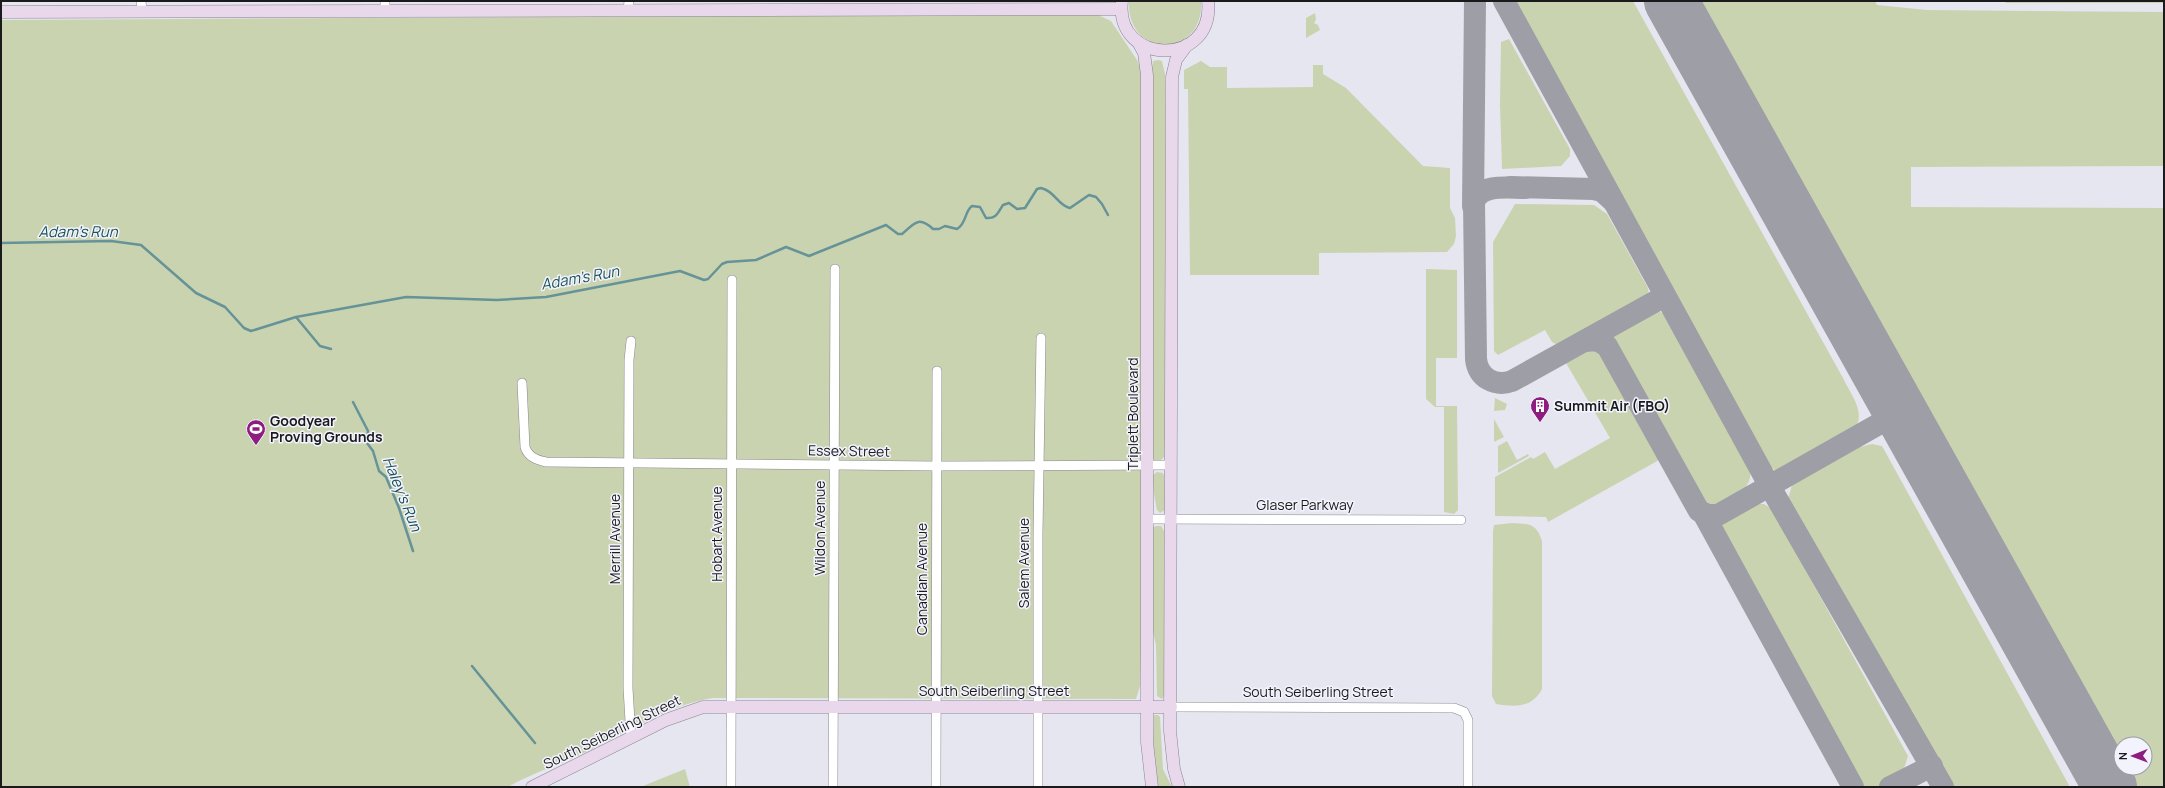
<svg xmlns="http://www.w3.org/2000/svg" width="2165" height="788" viewBox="0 0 2165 788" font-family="Manrope,sans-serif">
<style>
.green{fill:#cad3b0}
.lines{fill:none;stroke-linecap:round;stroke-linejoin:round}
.stream{stroke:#659398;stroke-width:2.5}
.taxiway{stroke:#9e9ea6;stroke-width:22}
.runway{stroke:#9e9ea6;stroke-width:54}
.street-casing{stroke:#86868f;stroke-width:10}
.secondary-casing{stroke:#86868f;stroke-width:13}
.street{stroke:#fff;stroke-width:9}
.secondary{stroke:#e9d7eb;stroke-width:12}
.labels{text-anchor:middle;stroke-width:3;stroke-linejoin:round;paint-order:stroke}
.poi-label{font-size:14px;font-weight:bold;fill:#1a1a1d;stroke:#f3f3fd;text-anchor:start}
.street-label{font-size:14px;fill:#1a1a1d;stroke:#f3f3fd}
.water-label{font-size:15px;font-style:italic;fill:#195357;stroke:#f3f3fd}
</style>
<rect width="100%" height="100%" fill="#e6e6f0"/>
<g class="green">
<path d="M 1129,1 L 1201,1 C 1205,58 1126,60 1129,1 Z"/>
<path d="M 1509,1 L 1633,1 L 1843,378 C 1851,395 1867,413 1854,430 L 1781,470 L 1775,470 L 1762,460 Z"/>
<polygon points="1698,1 1875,1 1877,5 1927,10 2164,12 2164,166 1911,167 1911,207 2164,208 2164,787 2135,787 2124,768 2145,768 2145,744 2121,744 2121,762"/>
<polygon points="2005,1 2164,1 2164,3 2006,3"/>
<polygon points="1315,13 1316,20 1314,23 1318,25 1320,30 1306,38 1306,18"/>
<path d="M 1088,14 L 1098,15 L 1111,21 L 1137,60 L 1141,70 L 1141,652 L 1140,686 L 1136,699 L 713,698 C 667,705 626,733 584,753 C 559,765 532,773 508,787 L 1,787 L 1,20 Z"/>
<polygon points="1509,39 1570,149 1570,156 1561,166 1502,169 1500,104 1501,42"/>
<polygon points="1158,60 1162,61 1165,74 1165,435 1164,457 1160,461 1155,461 1152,457 1152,71 1153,61"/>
<polygon points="1201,61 1210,67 1227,67 1227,88 1313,87 1313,65 1323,65 1323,74 1346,88 1423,166 1450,168 1450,208 1455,218 1456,236 1454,244 1447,252 1319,253 1319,275 1190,275 1188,89 1184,89 1184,70"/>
<polygon points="1515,204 1594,205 1607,214 1648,288 1649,295 1647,299 1564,345 1559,346 1552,342 1545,330 1498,355 1494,351 1493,242"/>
<polygon points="1426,269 1457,270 1457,358 1436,358 1436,406 1457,406 1458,510 1454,514 1444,512 1444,407 1435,407 1426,399"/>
<path d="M 1653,310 L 1658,310 L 1663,314 L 1750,470 C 1754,491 1724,506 1706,509 L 1701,505 L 1611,340 L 1613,333 Z"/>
<polygon points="1592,345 1597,345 1603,349 1660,452 1659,460 1548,522 1546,517 1495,516 1495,477 1531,457 1533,459 1545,452 1555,469 1610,438 1566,363 1568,359"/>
<polygon points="1495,398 1507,404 1505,410 1494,411"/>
<polygon points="1494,419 1504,437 1494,442"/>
<polygon points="1507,441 1517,460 1528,454 1529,456 1498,473 1498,446"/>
<polygon points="1872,444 1882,446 2070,787 1946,787 1791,509 1788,499 1792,485 1860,447"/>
<path d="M 1157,472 L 1163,473 L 1164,476 L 1165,510 L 1160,513 L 1157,510 C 1155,501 1152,483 1153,475 Z"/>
<polygon points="1752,504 1764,504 1772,509 1908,756 1902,775 1881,787 1860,787 1854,780 1718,533 1716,527 1719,523"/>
<path d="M 1512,523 C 1530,524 1536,523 1542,541 L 1542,689 C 1532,708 1516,707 1496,704 L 1492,696 L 1493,531 L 1494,525 Z"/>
<polygon points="1157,526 1161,526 1164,531 1164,696 1162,699 1157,696 1156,645 1152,627 1152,531 1153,527"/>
<polygon points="1154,715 1158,715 1160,717 1163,769 1172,787 1157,787 1153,752"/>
<polygon points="685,769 690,787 638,787 643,786"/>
</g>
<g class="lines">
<g class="stream">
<path d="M 1,243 L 111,241 L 141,245 L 196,293 L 225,307 L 244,328 L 251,331 L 296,317 L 406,297 L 497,300 L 546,297 L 680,271 L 704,280 L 708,279 L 722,264 L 727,262 L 756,260 L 786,247 L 809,256 L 886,225 L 898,234 L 902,234 C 914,224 918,215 933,229 L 939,229 L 945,226 L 957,229 C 967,223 964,212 972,206 L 980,207 L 986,218 C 997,219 998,212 1003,205 L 1009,203 L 1017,209 L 1025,208 L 1037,189 L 1041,188 C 1055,191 1058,206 1070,208 L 1089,195 L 1096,197 L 1102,204 L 1108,215"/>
<polyline points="296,317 320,346 331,349"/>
<polyline points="353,402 368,431 367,443 373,451 379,471 386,477 399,508 413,551"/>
<polyline points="472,666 535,743"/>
</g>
<g class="taxiway">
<polyline points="1504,1 1769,485 1943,787"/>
<polyline points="1510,187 1594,189 1602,191 1613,201"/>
<path d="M 1525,188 C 1510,188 1480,183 1474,202 L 1476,359 C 1478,378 1495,387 1512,381 L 1665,296"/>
<polyline points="1473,206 1475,1"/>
<polyline points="1585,341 1597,340 1607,346 1699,511 1708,515 1718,515 1900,412"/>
<polyline points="1703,513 1853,787"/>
<polyline points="1890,787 1932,766"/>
</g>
<polyline class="runway" points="1671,1 2110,787"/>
<g class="street-casing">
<g id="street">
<polyline points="141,1 142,11"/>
<polyline points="385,1 385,10"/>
<polyline points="628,10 629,1"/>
<path d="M 522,383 L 525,447 C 528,457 537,460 546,462 L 937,466 L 1170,465"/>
<polyline points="1148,519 1461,520"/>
<polyline points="1171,707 1454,708 1464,712 1468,720 1468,787"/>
<polyline points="631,738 628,688 629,360 631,341"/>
<polyline points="731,787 732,280"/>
<polyline points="833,787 835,269"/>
<polyline points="936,787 937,371"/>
<polyline points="1038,787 1038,535 1041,338"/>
</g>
</g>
<g class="secondary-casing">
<g id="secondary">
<path d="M 1122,1 C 1114,66 1215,68 1208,1"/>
<polyline points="1,12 1121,9"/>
<polyline points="1138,42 1144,53 1147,75 1147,742 1152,787"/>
<polyline points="532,787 666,720 703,707 1171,707"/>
<polyline points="1179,787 1174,769 1170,731 1172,77 1176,60 1187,45"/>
</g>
</g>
<use href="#street" class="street"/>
<use href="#secondary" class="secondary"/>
</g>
<defs>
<g id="building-pin" transform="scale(1)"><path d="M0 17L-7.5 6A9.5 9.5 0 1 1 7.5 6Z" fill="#8d1d7f" stroke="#f3f3fd"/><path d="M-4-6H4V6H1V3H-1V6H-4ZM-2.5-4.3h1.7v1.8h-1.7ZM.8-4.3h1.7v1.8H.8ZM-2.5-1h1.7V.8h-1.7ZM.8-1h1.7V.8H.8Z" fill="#fff"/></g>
<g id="stadium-pin" transform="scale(1)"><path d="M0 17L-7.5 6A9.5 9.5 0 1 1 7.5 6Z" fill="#8d1d7f" stroke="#f3f3fd"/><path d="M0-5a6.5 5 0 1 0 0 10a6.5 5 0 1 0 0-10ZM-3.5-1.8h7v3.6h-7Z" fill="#fff"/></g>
</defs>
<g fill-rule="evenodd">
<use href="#building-pin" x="1540" y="406"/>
<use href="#stadium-pin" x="256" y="429"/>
</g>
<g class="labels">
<g class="poi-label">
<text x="1554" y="411">Summit Air (FBO)</text>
<text x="270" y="426">Goodyear<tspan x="270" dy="16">Proving Grounds</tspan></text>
</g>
<g class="street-label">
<text transform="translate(1133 414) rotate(-90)" y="5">Triplett Boulevard</text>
<text transform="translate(849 451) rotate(1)" y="5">Essex Street</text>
<text x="1305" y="510">Glaser Parkway</text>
<text transform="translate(820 528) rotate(-90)" y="5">Wildon Avenue</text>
<text transform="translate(717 534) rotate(-90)" y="5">Hobart Avenue</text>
<text transform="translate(615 539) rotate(-90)" y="5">Merrill Avenue</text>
<text transform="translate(1024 563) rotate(-90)" y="5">Salem Avenue</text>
<text transform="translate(922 579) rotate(-90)" y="5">Canadian Avenue</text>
<text x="994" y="696">South Seiberling Street</text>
<text x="1318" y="697">South Seiberling Street</text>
<text transform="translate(612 732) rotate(-26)" y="5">South Seiberling Street</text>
</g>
<g class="water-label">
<text x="78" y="237">Adam's Run</text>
<text transform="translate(580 278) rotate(-10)" y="5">Adam's Run</text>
<text transform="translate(402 494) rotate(68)" y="5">Haley's Run</text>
</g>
</g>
<rect width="2165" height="788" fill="none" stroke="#1a1a1d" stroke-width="4"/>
<g transform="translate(2133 756) rotate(269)"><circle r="19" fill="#f3f3fd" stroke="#9c9ca3"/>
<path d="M0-3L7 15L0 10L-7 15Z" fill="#8d1d7f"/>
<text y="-6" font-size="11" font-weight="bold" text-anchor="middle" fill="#1a1a1d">N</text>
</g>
</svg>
